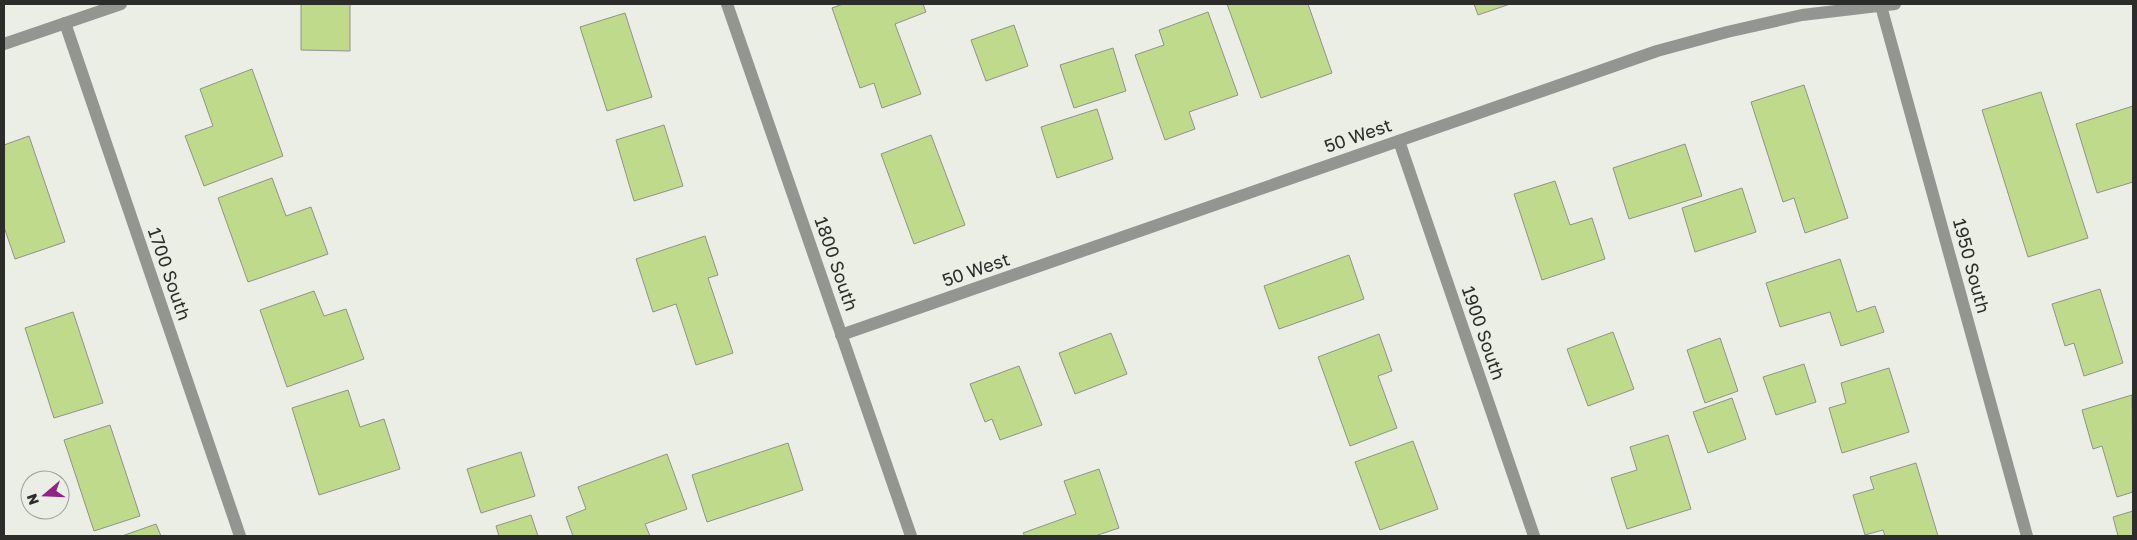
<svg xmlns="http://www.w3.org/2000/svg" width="2137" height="540" viewBox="0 0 2137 540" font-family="'Golos Text',sans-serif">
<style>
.building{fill:#bfda8a;stroke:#90938a}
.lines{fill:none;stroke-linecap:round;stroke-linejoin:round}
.minor{stroke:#939591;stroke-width:12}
.tertiary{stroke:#939591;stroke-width:12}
.labels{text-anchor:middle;stroke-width:5;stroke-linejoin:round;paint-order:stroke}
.street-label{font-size:18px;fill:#2c2d2a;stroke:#eaeee4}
</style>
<rect width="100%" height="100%" fill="#eaeee4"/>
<g class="building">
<polygon points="301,4 350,4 350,51 301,50"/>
<polygon points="843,4 923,4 926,12 895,24 921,94 882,108 874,83 860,88 832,8"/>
<polygon points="1227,4 1308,4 1332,73 1261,98"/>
<polygon points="1474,4 1510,4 1478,15"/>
<polygon points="1208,12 1238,95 1189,112 1195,129 1165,140 1135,55 1164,45 1159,30"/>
<polygon points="625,13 652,97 607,111 580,27"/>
<polygon points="1014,25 1028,66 986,81 971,40"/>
<polygon points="1113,48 1126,91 1074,108 1060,65"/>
<polygon points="252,69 283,156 204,186 185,136 213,126 200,89"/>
<polygon points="1804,85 1848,218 1805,233 1794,198 1783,202 1751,102"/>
<polygon points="2041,92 2088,238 2028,257 1982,110"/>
<polygon points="2133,106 2133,182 2097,193 2076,124"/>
<polygon points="1097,109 1113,159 1057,178 1041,127"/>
<polygon points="664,125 683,186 634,201 616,140"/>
<polygon points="931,135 965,225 914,244 881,154"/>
<polygon points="29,136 65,242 15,259 4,227 4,145"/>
<polygon points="1685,144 1702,196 1629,219 1613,168"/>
<polygon points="272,178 286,216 311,207 328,254 248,282 218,198"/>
<polygon points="1555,181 1570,225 1592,218 1605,259 1542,280 1514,194"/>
<polygon points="1742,188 1756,232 1695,252 1682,208"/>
<polygon points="705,236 718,275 708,278 733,353 696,365 676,304 653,312 636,259"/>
<polygon points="1349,255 1364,299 1279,329 1264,286"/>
<polygon points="1840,259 1857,312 1875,306 1884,332 1841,346 1830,312 1780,327 1766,283"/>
<polygon points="2100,289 2123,363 2084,376 2074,343 2065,346 2052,304"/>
<polygon points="314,291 324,316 346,309 364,359 287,387 260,310"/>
<polygon points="73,312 103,403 54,418 25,328"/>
<polygon points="1613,332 1634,389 1588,406 1567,349"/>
<polygon points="1111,333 1127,374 1075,394 1059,353"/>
<polygon points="1379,334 1392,371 1378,376 1397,428 1350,446 1318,357"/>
<polygon points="1720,338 1738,391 1705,403 1687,350"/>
<polygon points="1804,364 1816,402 1776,415 1763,377"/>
<polygon points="1019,366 1042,425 1000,440 992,419 985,422 970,384"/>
<polygon points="1889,368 1909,432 1842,453 1829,408 1846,403 1841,383"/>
<polygon points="348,390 360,427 384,419 400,469 319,495 292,408"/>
<polygon points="2132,395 2133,492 2117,497 2102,446 2093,449 2082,410"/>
<polygon points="1732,398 1746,439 1708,453 1693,412"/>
<polygon points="110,425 140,516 94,531 64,440"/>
<polygon points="1668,435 1691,509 1627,529 1611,478 1637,470 1630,447"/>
<polygon points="1413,441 1438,509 1380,530 1355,462"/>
<polygon points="788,443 803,490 707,522 692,475"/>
<polygon points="521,452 535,496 481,513 467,469"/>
<polygon points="667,454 687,509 645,524 650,536 573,536 566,517 586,509 578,487"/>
<polygon points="1916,463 1938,536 1885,536 1883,530 1865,535 1853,495 1874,489 1870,477"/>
<polygon points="1099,469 1119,528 1095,536 1025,536 1023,533 1076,514 1064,481"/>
<polygon points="2133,511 2133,536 2118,536 2113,517"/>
<polygon points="531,515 538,536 499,536 496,526"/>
<polygon points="156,524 161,536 122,536"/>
</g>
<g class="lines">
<g class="minor">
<polyline points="1881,6 2027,536"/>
<polyline points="65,23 240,536"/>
<polyline points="4,44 121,4"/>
<polyline points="1399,141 1534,536"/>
<polyline points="841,335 1657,51 1727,32 1802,15 1895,4"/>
</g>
<polyline class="tertiary" points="727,4 911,536"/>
</g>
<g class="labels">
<g class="street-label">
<text transform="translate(1358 136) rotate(-19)" y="6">50 West</text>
<text transform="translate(836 264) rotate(71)" y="6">1800 South</text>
<text transform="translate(1971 266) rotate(75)" y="6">1950 South</text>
<text transform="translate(976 270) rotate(-19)" y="6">50 West</text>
<text transform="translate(169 274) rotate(71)" y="6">1700 South</text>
<text transform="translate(1483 333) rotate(71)" y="6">1900 South</text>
</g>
</g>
<rect width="2137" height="540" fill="none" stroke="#2c2d2a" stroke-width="10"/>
<g transform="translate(45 495) rotate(251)"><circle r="24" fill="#eaeee4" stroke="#9ea19a"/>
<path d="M0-4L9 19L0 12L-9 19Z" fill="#922384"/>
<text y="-8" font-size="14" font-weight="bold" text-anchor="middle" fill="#2c2d2a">N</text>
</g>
</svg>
